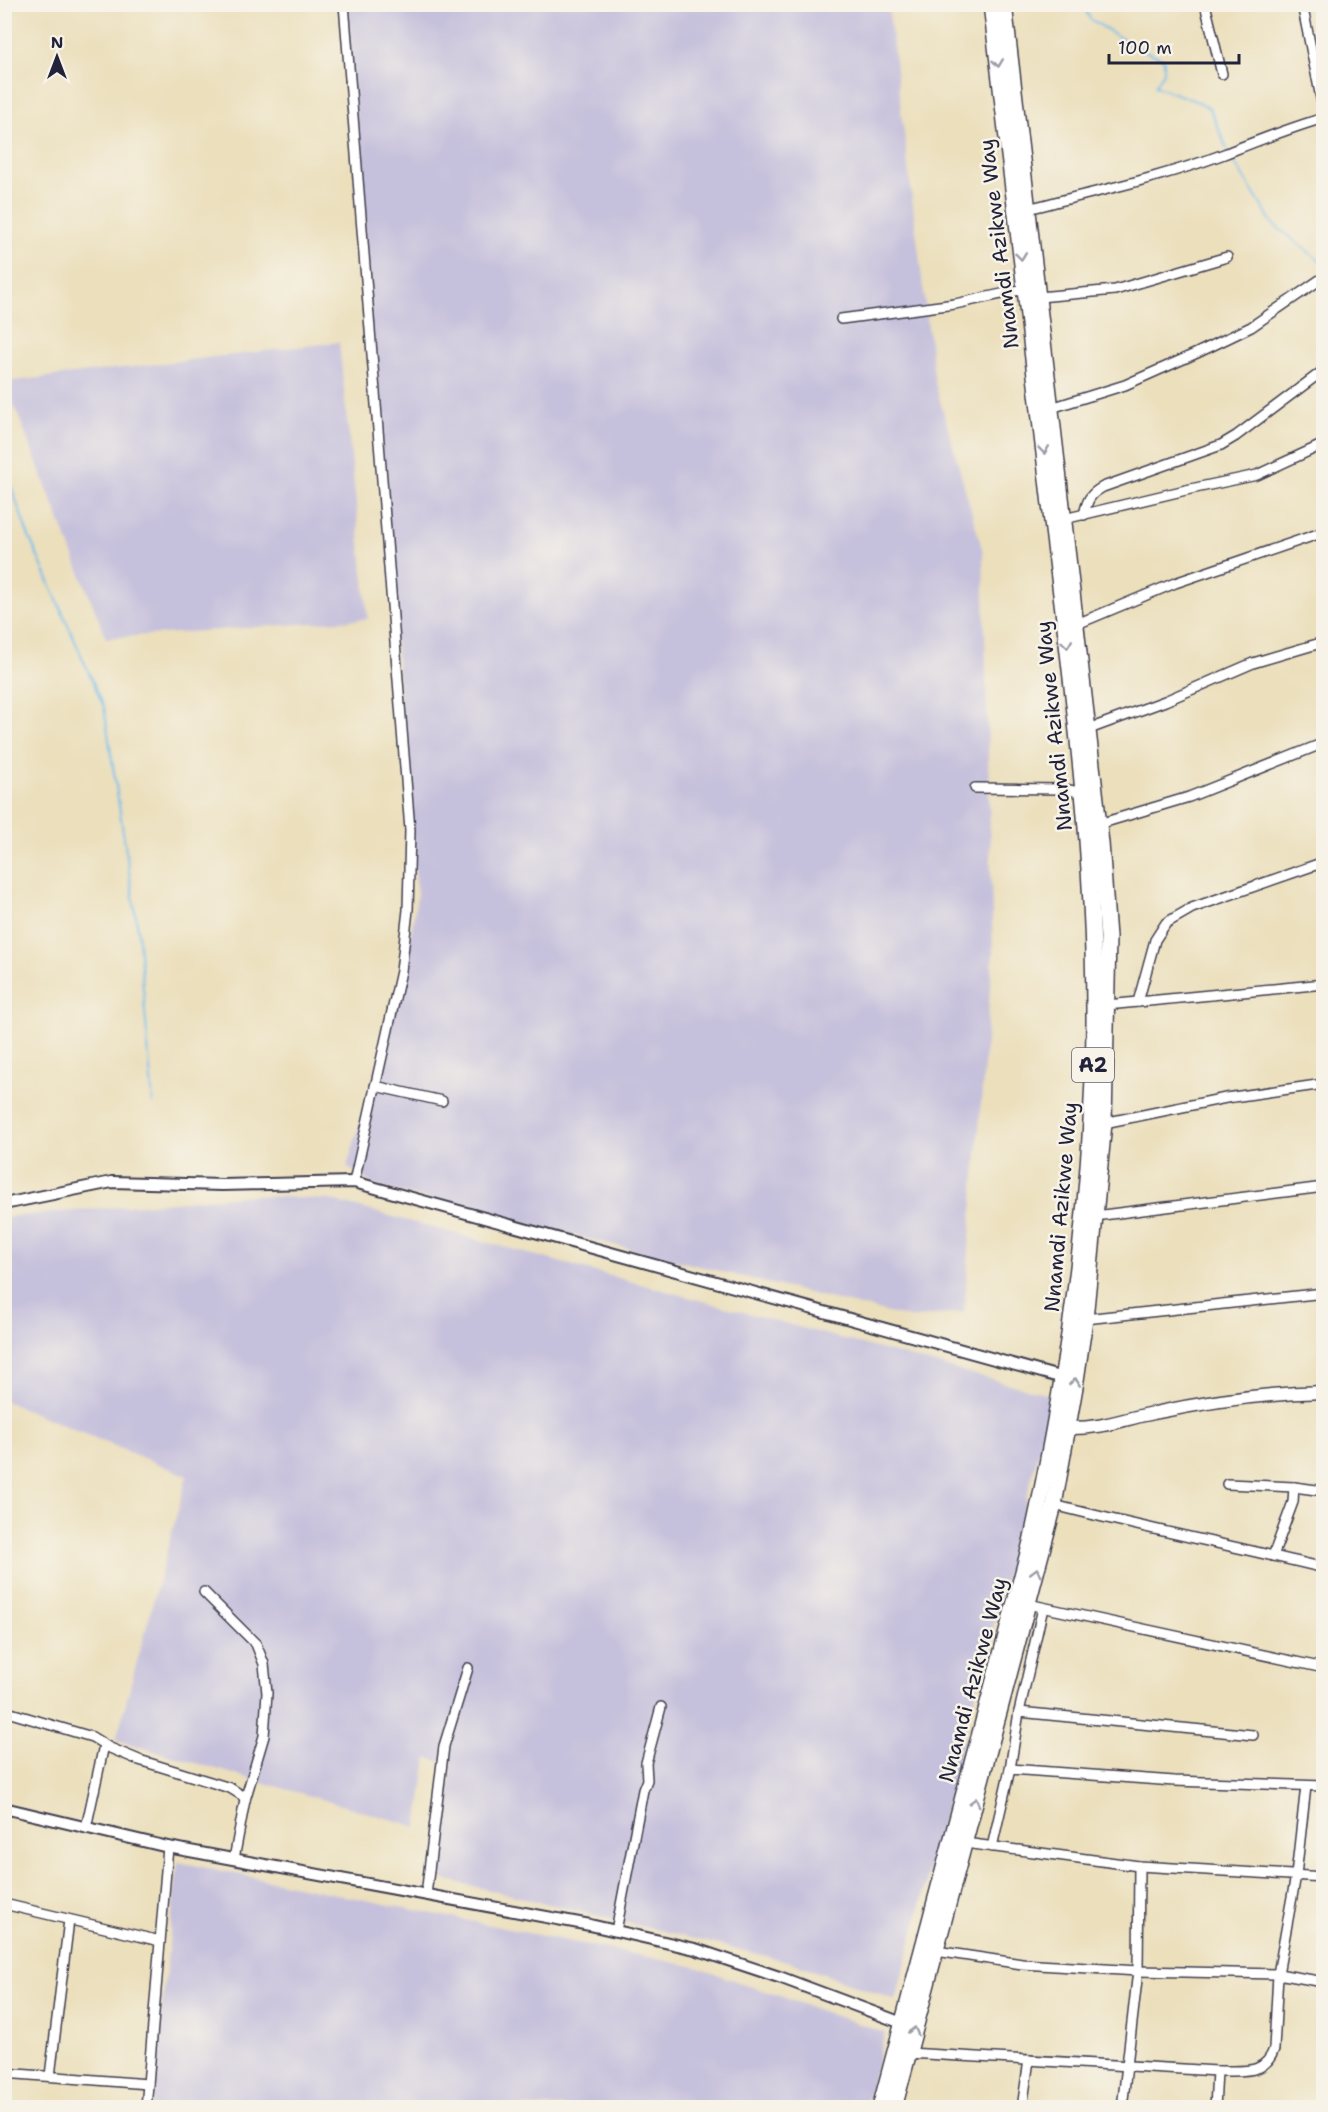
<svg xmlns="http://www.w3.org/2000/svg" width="1328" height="2112" viewBox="0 0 1328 2112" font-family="'Shantell Sans',sans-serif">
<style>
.industrial{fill:#c5c0db}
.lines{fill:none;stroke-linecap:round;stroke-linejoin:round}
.stream{stroke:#72bceb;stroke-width:2}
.minor-casing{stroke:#403e4e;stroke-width:12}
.tertiary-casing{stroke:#403e4e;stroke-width:14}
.secondary-casing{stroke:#403e4e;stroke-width:15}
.trunk-casing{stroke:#403e4e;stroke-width:18}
.minor{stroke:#fff;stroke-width:9}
.tertiary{stroke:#fff;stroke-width:10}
.secondary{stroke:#fff;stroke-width:12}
.trunk{stroke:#fff;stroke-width:15}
.oneway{stroke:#9c9ca7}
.labels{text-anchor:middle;stroke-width:5;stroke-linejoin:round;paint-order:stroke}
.shield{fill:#f7f3e8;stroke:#62616f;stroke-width:1.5}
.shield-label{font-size:20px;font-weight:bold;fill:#22223b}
.street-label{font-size:21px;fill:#22223b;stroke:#f7f3e8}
</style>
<rect width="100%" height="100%" fill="#f7f3e8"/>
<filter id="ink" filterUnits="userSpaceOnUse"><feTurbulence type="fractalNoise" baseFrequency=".0167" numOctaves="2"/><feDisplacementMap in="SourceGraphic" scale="12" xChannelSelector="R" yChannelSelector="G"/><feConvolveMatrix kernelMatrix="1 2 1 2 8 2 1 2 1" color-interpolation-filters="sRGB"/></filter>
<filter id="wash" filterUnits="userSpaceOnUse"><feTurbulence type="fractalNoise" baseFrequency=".008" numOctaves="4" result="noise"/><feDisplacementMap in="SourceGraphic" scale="24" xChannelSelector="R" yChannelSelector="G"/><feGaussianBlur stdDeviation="1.35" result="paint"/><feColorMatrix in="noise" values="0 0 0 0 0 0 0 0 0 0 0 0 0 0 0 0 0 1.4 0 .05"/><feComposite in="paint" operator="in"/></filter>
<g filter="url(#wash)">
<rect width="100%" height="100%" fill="#ebdfbc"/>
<g class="industrial">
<polygon points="345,5 888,5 935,383 983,552 993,954 964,1312 909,1318 375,1186 347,1167 405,971 417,896 369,336"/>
<polygon points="339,342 368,619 106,638 5,382"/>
<polygon points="252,1195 331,1200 1053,1396 896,2000 787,1961 435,1877 452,1765 427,1758 417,1827 116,1740 187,1476 5,1401 4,1217"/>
<polygon points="178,1862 696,1967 885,2033 865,2107 151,2107"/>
</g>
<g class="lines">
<g class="stream">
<polyline points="1082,4 1090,19 1135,47 1164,59 1164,72 1155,86 1201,103 1210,109 1227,149"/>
<polyline points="4,36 14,4"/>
<polyline points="1229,154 1273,224 1324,264"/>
<polyline points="4,466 27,532 104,707 138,930 153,1104"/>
</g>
</g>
</g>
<g filter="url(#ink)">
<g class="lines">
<g class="minor-casing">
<g id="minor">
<polyline points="344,4 410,830 408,910 401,971 354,1182"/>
<polyline points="1205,4 1222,74"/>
<polyline points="1302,4 1324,113"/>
<path d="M 1028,209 C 1093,192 1161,178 1224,154 C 1257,141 1289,128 1324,118"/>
<polyline points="1039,297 1115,290 1227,257"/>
<polyline points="841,319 955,304 1025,289"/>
<polyline points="1051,408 1125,385 1197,353 1251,327 1324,277"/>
<path d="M 1084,515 C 1087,500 1090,494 1103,487 L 1221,445 L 1236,436 L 1324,370"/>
<polyline points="1064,519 1186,490 1257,475 1324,444"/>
<polyline points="1077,624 1175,583 1324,532"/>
<polyline points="1089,729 1165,701 1253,663 1324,642"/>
<polyline points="975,788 1064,789 1084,793"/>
<polyline points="1099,824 1189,797 1324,743"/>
<polyline points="1138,1002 1155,940 1166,923 1192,908 1324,862"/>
<polyline points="1107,1005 1324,984"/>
<polyline points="375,1086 442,1101"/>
<polyline points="1104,1123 1226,1098 1324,1084"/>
<polyline points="1095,1216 1324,1187"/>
<polyline points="1085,1319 1324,1293"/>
<polyline points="1227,1484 1294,1487"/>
<path d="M 1054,1505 C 1143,1528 1234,1546 1324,1568"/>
<polyline points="1273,1556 1293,1502 1294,1487 1324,1491"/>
<polyline points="204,1592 256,1644 264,1664 267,1693 264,1736 245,1800 234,1859"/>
<polyline points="1028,1604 1324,1668"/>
<polyline points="4,1711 92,1737 110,1748 139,1760 230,1788 243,1796 245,1800"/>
<polyline points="1019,1712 1253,1735"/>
<polyline points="1010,1769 1019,1712 1043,1608"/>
<polyline points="86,1828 104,1745"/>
<polyline points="965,1843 1139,1866 1324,1877"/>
<polyline points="992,1847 1010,1769 1174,1781 1324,1786"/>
<polyline points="426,1895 444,1746 468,1668"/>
<polyline points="4,1904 160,1941"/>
<polyline points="616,1931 643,1790 647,1780 646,1763 661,1707"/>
<polyline points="936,1951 1022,1964 1138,1971 1278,1974 1324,1982"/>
<path d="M 908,2053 L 1217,2071 C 1242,2070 1265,2076 1274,2049 L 1278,1974 L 1296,1875 L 1306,1786"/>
<polyline points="4,2073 148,2084"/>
<polyline points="50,2076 69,1920"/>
<polyline points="146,2108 168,1847"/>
<polyline points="1022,2108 1029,2060"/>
<polyline points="1122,2108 1138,1971 1139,1866"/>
<polyline points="1215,2108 1217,2071"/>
</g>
</g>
<g class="tertiary-casing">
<g id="tertiary">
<polyline points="4,1204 112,1182 222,1185 354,1182 1063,1378"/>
<polyline points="4,1808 168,1847 590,1925 695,1949 782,1978 902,2023"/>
</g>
</g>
<g class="secondary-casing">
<path id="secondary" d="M 1068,1428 C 1102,1429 1122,1419 1154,1413 C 1210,1401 1266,1393 1324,1392"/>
</g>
<g class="trunk-casing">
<g id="trunk">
<path d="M 880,2108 L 1031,1542 C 1068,1372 1093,1199 1094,1025 C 1095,857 1073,689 1052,522 C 1032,349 1012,177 991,4"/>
<polyline points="894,2108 1054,1505 1075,1387 1085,1319 1104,1123 1108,937 1101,843 1004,4"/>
</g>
</g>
<use href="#minor" class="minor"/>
<use href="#tertiary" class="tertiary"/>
<use href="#secondary" class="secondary"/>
<use href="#trunk" class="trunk"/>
</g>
<defs><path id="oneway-chevron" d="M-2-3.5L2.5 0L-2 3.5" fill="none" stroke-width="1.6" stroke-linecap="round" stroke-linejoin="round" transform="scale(1.5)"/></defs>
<g class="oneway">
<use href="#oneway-chevron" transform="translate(998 63) rotate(83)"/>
<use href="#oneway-chevron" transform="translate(1021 256) rotate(83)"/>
<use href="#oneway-chevron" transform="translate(1044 450) rotate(83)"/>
<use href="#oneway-chevron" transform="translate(1067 644) rotate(83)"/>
<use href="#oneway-chevron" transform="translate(1075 1382) rotate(-82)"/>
<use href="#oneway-chevron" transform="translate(1036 1572) rotate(-75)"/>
<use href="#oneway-chevron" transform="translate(975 1802) rotate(-75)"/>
<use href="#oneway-chevron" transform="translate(914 2031) rotate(-75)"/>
</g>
</g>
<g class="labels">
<rect class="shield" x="1072" y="1048" width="42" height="34" rx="4.5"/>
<g class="shield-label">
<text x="1093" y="1072">A2</text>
</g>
<g class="street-label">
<text transform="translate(999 244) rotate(-97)" y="7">Nnamdi Azikwe Way</text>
<text transform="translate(1054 726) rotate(-96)" y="7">Nnamdi Azikwe Way</text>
<text transform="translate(1061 1207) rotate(-85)" y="7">Nnamdi Azikwe Way</text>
<text transform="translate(973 1680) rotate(-75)" y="7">Nnamdi Azikwe Way</text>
</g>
</g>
<rect width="1328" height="2112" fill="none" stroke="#f7f3e8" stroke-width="24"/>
<g transform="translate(57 57)" stroke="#f7f3e8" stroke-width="4.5" paint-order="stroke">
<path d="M0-4.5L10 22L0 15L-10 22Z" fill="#22223b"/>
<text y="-9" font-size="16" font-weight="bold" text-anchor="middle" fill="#22223b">N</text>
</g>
<path d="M1109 54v9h130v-9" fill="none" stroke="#22223b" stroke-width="3"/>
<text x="1118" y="54" font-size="18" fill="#22223b" stroke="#f7f3e8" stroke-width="4.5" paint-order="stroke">100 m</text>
</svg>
